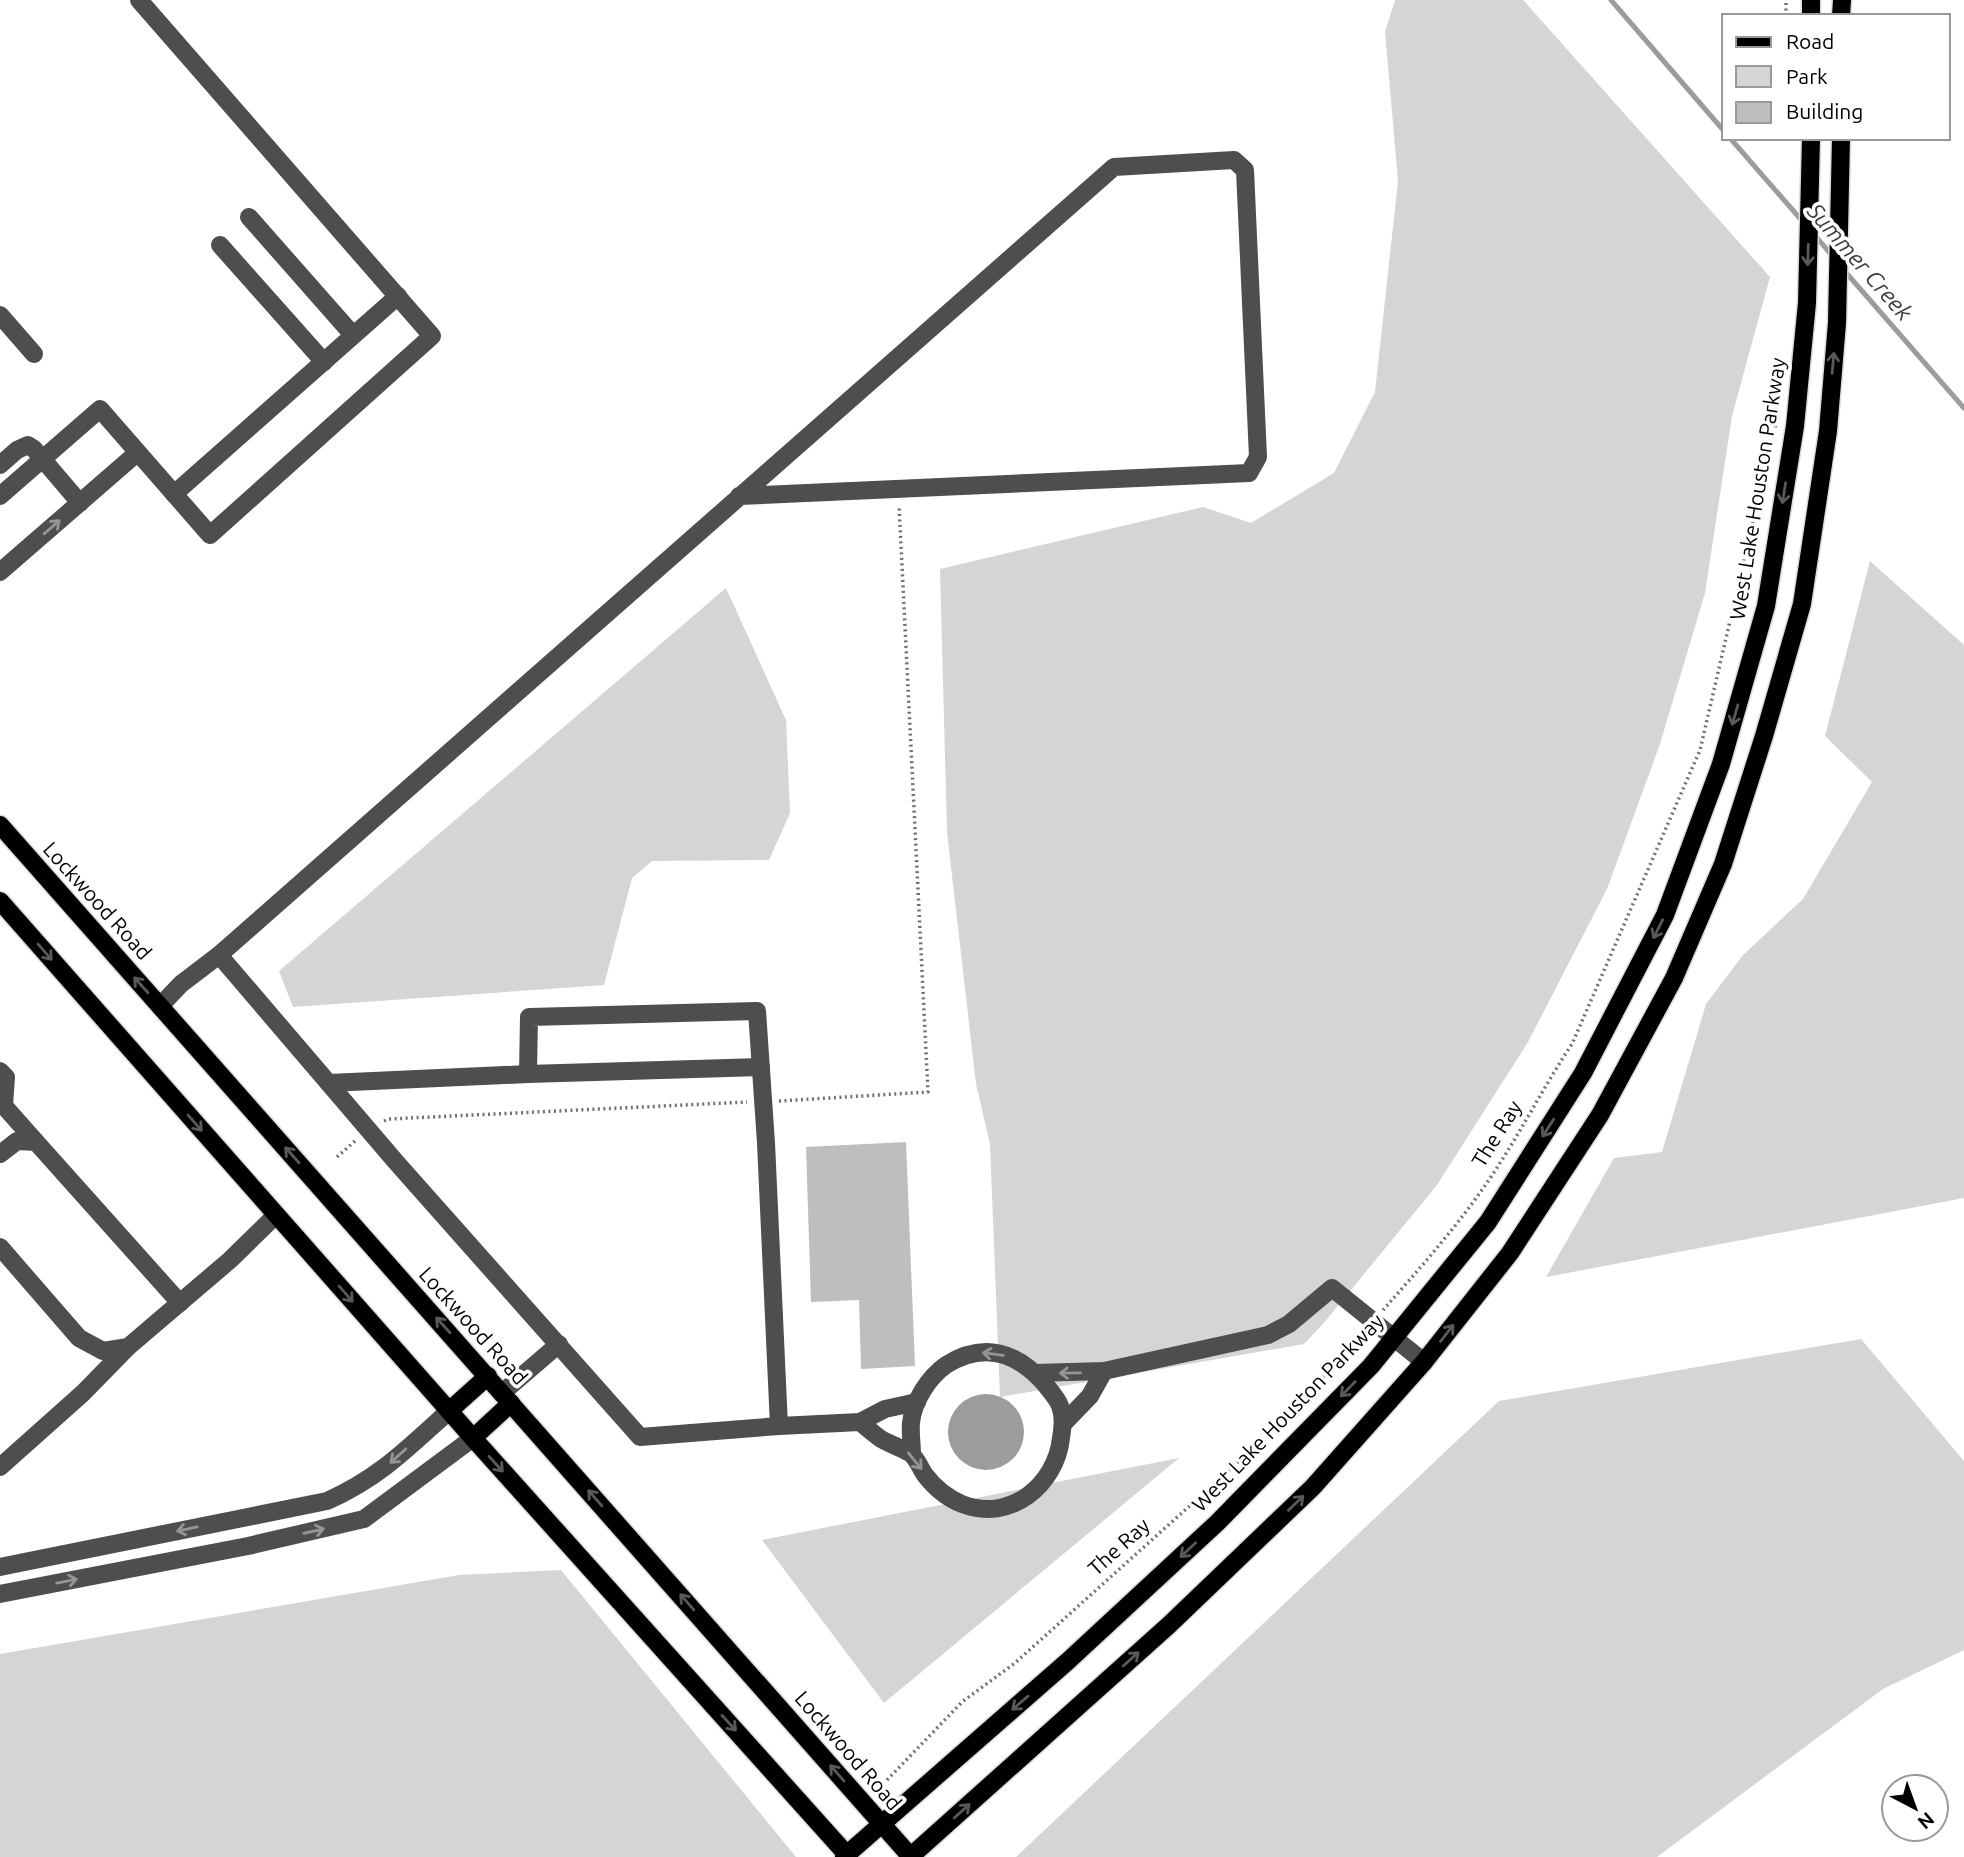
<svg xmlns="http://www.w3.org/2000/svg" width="1964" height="1857" viewBox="0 0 1964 1857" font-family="Ubuntu,sans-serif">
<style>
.green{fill:#d5d5d5}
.water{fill:#9c9c9c}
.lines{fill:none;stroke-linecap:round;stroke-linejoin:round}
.stream{stroke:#9c9c9c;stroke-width:5}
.building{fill:#bebebe}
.major-casing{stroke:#dbdbdb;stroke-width:21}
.path{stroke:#707070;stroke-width:3.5;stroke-dasharray:2 3.5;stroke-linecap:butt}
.minor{stroke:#4e4e4e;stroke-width:18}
.major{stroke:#000;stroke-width:18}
.oneway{stroke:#595959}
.oneway2{stroke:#959595}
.labels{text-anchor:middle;stroke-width:7;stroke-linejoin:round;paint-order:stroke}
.street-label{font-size:21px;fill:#000;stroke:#fff}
.water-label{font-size:23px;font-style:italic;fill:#3d3d3d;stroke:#fff}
</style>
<rect width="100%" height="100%" fill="#fff"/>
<g class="green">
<polygon points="1395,0 1523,0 1770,277 1732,416 1705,593 1660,744 1607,889 1528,1042 1437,1185 1323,1324 1304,1344 1000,1397 990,1144 976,1084 947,832 940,569 1203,507 1251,523 1334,473 1375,392 1398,181 1385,32"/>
<polygon points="1870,561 1964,645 1964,1198 1546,1277 1614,1158 1662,1152 1706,1004 1743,955 1803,899 1872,782 1825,736"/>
<polygon points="726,588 786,720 790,813 769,860 652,861 632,878 604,985 293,1007 279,971"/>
<polygon points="1861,1339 1964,1461 1964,1650 1883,1689 1657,1857 1016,1857 1499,1401"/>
<polygon points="1179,1458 884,1703 762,1540"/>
<polygon points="561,1570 796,1857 0,1857 0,1654 459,1575"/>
</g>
<circle class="water" cx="986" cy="1432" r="38"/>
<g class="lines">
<g class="stream">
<polyline points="1611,0 1724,131"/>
<polyline points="1730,138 1804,223"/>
<polyline points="1813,233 1834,258"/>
<polyline points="1842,268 1964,408"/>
</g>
</g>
<polygon class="building" points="906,1142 915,1366 861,1369 859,1300 811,1302 806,1147"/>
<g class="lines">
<g class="major-casing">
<g id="major">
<polyline points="1811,0 1811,16"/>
<polyline points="1841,16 1842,0"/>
<polyline points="0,825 911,1857"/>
<polyline points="0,901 473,1438 849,1857"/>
<polyline points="449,1411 488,1376"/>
<polyline points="473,1438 511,1403"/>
<polyline points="844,1857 1068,1661 1217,1523 1371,1366 1488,1222 1583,1073 1665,915 1721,764 1766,606 1795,426 1807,303 1811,138"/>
<polyline points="910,1857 1169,1625 1313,1487 1424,1362 1510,1253 1600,1115 1674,978 1723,864 1764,736 1802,604 1828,431 1837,323 1841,138"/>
</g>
</g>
<g class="path">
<polyline points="1786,16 1786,0"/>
<polyline points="779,1101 928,1092 899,505"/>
<polyline points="384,1121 389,1119 747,1102"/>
<polyline points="337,1157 355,1141"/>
<path d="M 1383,1310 C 1423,1265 1468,1214 1500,1163 C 1525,1124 1546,1083 1572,1044 L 1700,750 L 1776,423"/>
<polyline points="887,1780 962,1702 1015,1663 1284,1421 1362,1334"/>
</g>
<g class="minor">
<polyline points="249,217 353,335"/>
<polyline points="220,245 324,362"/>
<polyline points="0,315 34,354"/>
<polyline points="0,465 17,450 28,445 34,449 80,503"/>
<polyline points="174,494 398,296"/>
<polyline points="0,496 100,409 210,535 432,336 139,0"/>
<polyline points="0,572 137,453"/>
<polyline points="219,955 1114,167 1234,160 1245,170 1258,457 1249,473 739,496"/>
<polyline points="160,1006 181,984 219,955 396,1162 640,1437 779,1426 766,1143 757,1011 529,1017 528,1074"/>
<polyline points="0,1071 6,1077 4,1106 36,1142"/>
<polyline points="329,1083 528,1074 761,1067"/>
<polyline points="0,1154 17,1141 36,1142 180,1303"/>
<polyline points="0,1247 79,1338 103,1351 128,1347 230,1260 276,1215"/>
<polyline points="1035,1373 1104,1371 1268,1335 1289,1324 1332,1288 1424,1362"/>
<polyline points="502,1393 559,1344"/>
<path d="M 860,1422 C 867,1428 874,1434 881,1439 C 890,1444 901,1448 910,1453 C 917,1458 920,1468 925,1475 C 935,1488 947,1498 962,1504 C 1010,1523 1056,1485 1061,1438 C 1063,1427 1064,1416 1060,1406 C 1057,1398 1050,1391 1045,1384 C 1017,1352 984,1341 946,1365 C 929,1377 913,1401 911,1423 C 910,1433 912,1444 912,1455"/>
<polyline points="1063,1424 1090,1396 1104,1371"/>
<polyline points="779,1426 860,1422 885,1409 917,1402"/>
<polyline points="0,1467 83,1393 128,1347"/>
<path d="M 0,1567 L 327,1501 C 379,1478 408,1448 449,1411"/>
<polyline points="0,1594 248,1546 364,1519 473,1438"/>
</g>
<use href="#major" class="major"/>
</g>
<defs><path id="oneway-shaft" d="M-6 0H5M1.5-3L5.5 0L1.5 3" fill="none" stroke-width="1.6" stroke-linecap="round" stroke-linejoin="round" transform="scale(1.75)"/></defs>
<g class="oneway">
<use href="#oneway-shaft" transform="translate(1808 255) rotate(92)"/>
<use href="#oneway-shaft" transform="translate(1833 363) rotate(-85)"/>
<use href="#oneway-shaft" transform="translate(1784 493) rotate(99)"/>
<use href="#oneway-shaft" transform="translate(1735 715) rotate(106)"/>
<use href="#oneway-shaft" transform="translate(1658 929) rotate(117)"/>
<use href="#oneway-shaft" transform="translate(45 952) rotate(49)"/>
<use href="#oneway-shaft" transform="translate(141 985) rotate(-132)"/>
<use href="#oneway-shaft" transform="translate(195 1123) rotate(49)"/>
<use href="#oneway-shaft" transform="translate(1548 1128) rotate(123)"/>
<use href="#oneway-shaft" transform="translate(292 1155) rotate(-132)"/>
<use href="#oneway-shaft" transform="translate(346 1294) rotate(49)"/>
<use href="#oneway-shaft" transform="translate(443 1325) rotate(-132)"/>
<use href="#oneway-shaft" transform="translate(1447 1333) rotate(-52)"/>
<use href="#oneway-shaft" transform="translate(1348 1389) rotate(134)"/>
<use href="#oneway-shaft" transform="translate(496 1464) rotate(48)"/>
<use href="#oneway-shaft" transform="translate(595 1498) rotate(-131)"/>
<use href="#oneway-shaft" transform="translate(1296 1503) rotate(-44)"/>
<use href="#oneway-shaft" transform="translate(1188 1550) rotate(137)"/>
<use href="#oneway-shaft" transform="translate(687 1602) rotate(-131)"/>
<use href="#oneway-shaft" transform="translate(1131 1659) rotate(-42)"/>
<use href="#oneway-shaft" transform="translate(1020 1703) rotate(139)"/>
<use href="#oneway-shaft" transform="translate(729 1723) rotate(48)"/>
<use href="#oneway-shaft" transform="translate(837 1773) rotate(-131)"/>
<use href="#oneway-shaft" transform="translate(962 1811) rotate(-42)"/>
</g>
<g class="oneway2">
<use href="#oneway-shaft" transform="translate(52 527) rotate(-41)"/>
<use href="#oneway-shaft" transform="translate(993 1354) rotate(-173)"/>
<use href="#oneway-shaft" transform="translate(1070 1373) rotate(179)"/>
<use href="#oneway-shaft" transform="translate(398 1456) rotate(138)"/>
<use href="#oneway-shaft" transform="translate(915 1461) rotate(51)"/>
<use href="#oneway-shaft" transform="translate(187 1529) rotate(168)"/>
<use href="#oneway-shaft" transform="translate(314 1531) rotate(-13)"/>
<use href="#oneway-shaft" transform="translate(67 1581) rotate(-11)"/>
</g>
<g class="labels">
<g class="street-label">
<text transform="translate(1758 489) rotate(-81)" y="7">West Lake Houston Parkway</text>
<text transform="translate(97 901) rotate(48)" y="7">Lockwood Road</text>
<text transform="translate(1497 1134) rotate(-58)" y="7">The Ray</text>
<text transform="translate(473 1326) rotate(48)" y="7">Lockwood Road</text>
<text transform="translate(1288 1413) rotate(-46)" y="7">West Lake Houston Parkway</text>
<text transform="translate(1119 1547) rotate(-42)" y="7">The Ray</text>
<text transform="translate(848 1751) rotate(49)" y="7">Lockwood Road</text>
</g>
<g class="water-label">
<text transform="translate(1860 262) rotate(49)" y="8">Summer Creek</text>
</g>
</g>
<rect x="1722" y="14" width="228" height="126" fill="#ffffff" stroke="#999999" stroke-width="2"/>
<rect x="1736" y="37" width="35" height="10" fill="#000000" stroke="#999999" stroke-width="2"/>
<text x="1786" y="49" font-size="21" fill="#000000">Road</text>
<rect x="1736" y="66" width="35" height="21" fill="#d5d5d5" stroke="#999999" stroke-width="2"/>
<text x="1786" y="84" font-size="21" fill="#000000">Park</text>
<rect x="1736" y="102" width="35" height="21" fill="#bebebe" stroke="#999999" stroke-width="2"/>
<text x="1786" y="119" font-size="21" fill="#000000">Building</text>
<g transform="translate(1915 1808) rotate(139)"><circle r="33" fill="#ffffff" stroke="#999999" stroke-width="2"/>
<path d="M0-5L12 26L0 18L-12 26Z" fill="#000000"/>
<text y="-10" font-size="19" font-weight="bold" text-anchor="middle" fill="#000000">N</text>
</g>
</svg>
